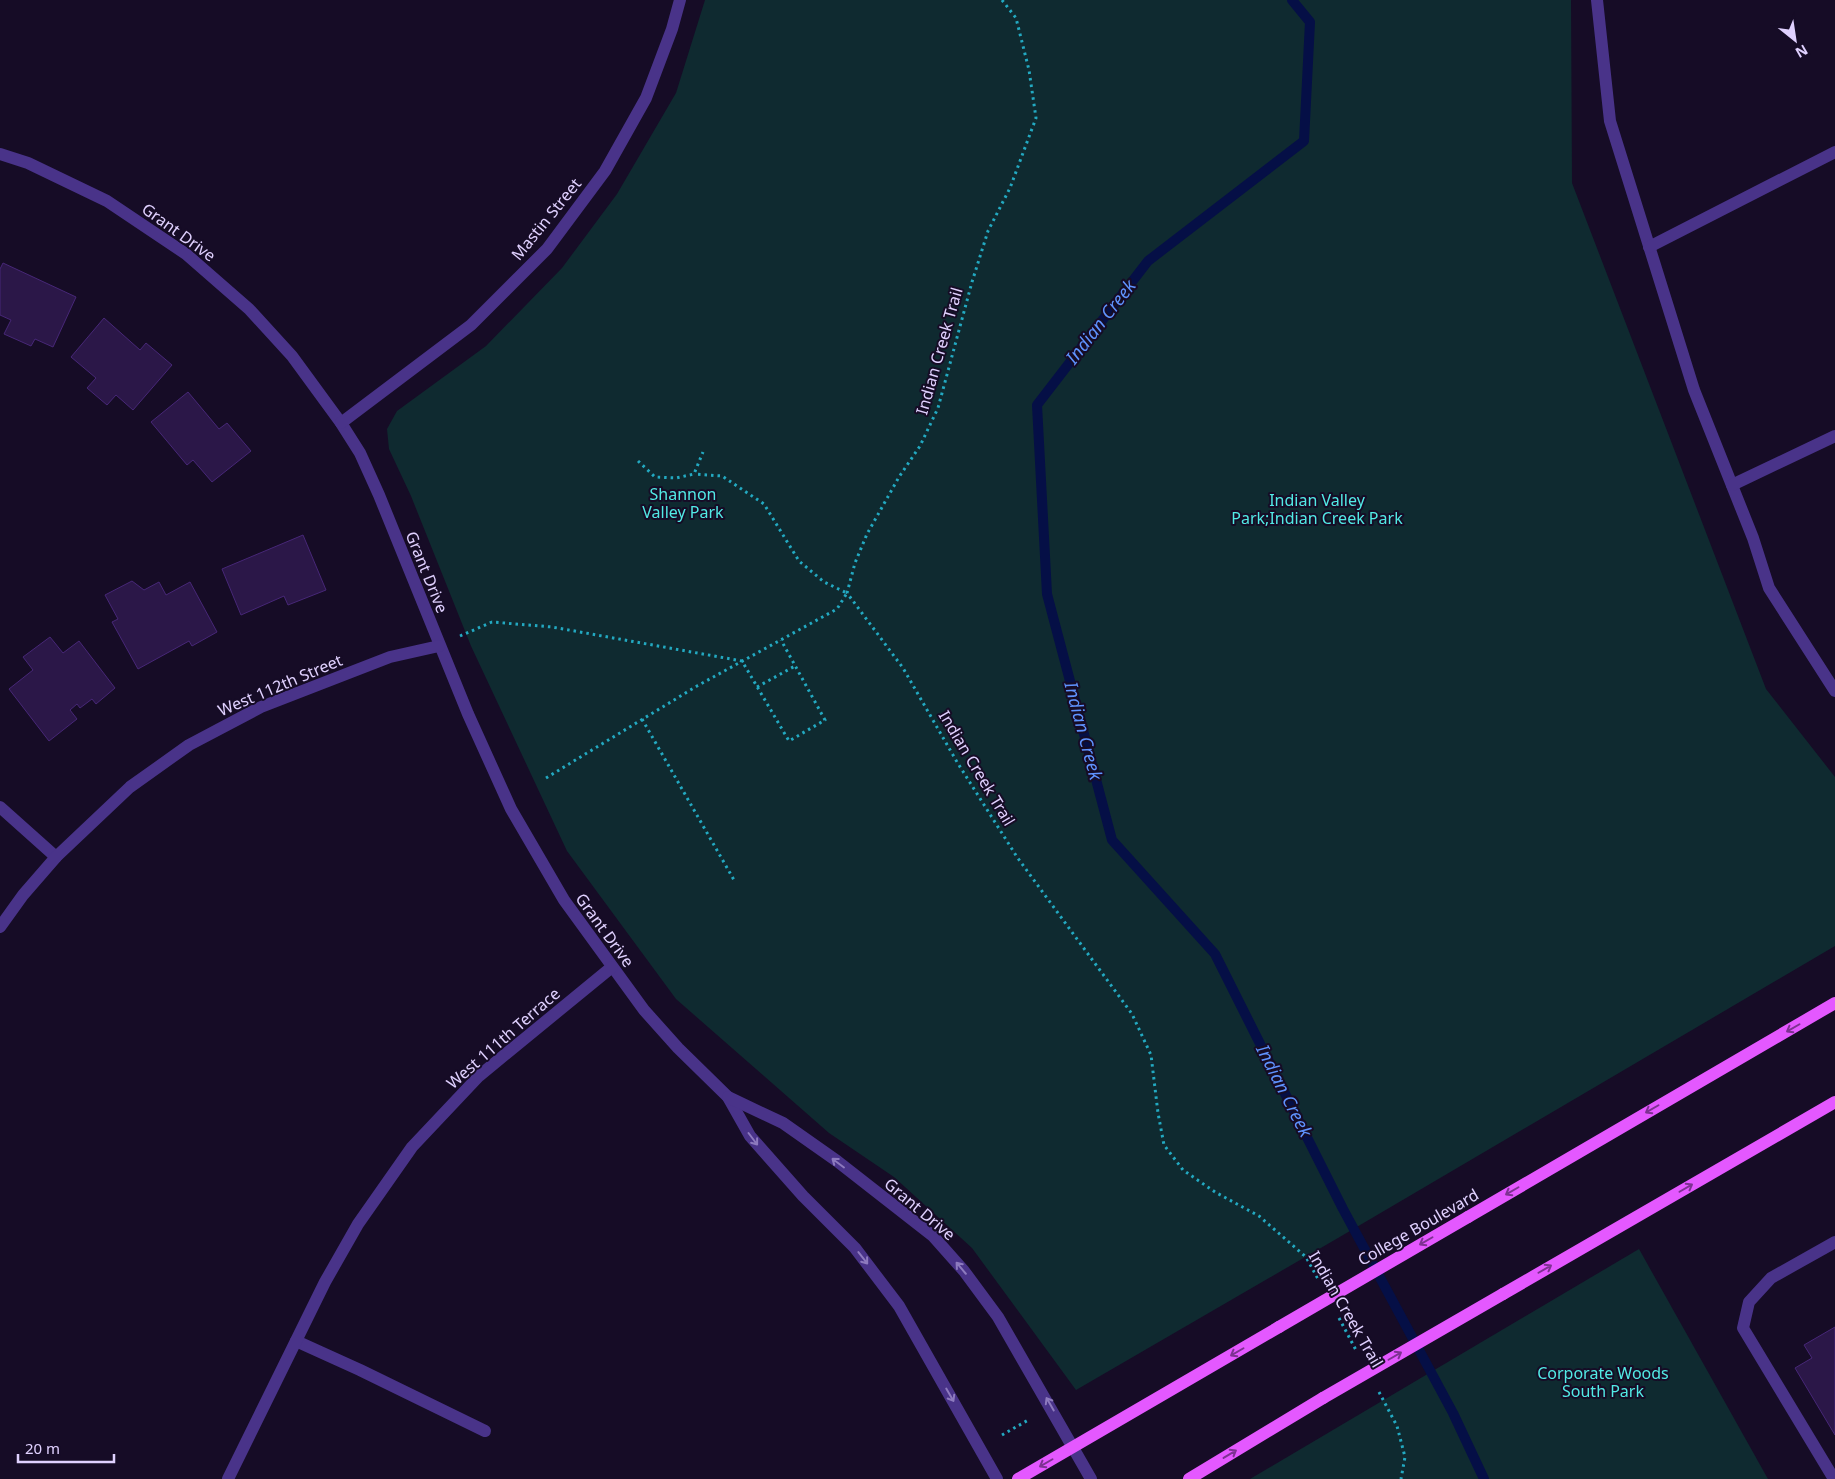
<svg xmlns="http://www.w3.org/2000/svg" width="1835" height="1479" viewBox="0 0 1835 1479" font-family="'Noto Sans',sans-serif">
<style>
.green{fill:#0f2a30}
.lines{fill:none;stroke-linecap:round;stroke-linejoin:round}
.stream{stroke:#050f46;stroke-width:10}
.building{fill:#2b1748;stroke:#472777}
.path{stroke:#23a9c1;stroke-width:3;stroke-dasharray:2.5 4;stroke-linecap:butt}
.minor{stroke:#493389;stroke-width:12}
.major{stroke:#e458ff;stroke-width:12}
.major-bridge{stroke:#e458ff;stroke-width:12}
.oneway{stroke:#7d3292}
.oneway2{stroke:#8d7abe}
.labels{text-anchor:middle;stroke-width:4;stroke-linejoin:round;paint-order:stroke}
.street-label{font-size:16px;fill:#e0d1ff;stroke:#160c26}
.park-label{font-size:16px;fill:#52eae5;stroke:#160c26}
.water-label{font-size:18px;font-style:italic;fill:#5f93ff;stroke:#160c26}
</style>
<rect width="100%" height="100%" fill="#160c26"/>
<g class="green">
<polygon points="705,0 1571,0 1572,183 1766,689 1835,777 1835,946 1338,1238 1076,1390 972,1248 894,1177 829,1133 676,999 567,851 471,646 411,496 389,449 387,429 397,411 486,346 562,268 617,194 676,93"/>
<polygon points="1639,1249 1768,1479 1250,1479"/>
</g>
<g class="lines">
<polyline class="stream" points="1292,0 1310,22 1304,141 1148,261 1037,405 1047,594 1112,840 1215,954 1343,1209 1453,1413 1484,1479"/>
</g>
<g class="building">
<polygon points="3,263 76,297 53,347 35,339 31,346 4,334 11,320 0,315 0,269"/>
<polygon points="104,318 140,350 146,343 172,365 133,410 116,395 107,405 87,388 96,378 71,357"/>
<polygon points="188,392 219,429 227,423 251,451 212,482 193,460 187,465 151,422"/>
<polygon points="303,535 326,590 288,605 284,596 241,615 222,569"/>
<polygon points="132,581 144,590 159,582 166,595 190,582 217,632 192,646 189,641 138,669 112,622 118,619 105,595"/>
<polygon points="50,637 63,653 79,641 115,688 96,704 92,699 80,708 77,704 70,710 77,719 49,741 9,689 33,670 23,657"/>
<polygon points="1835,1327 1835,1435 1795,1368 1812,1358 1804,1345"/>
</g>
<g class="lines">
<g class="path">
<polyline points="1002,0 1016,18 1029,70 1036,118 1010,188 988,231 972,282 938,408 920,446 899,477 867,534 855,563 847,593 903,668 957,762 1017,857 1132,1014 1151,1055 1158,1113 1164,1145 1183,1170 1215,1192 1259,1216 1306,1257 1318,1279"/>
<polyline points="638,461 655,477 676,478 694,474 703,452"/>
<polyline points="460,636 492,622 552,627 742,661 789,741 825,720 781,640"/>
<polyline points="757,687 795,666"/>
<polyline points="642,719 734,880"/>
<polyline points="546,778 697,686 837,609 847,593 824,582 799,561 764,504 722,476 694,474"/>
<polyline points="1339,1318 1357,1352"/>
<polyline points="1379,1392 1397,1426 1405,1457 1401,1479"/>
<polyline points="1002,1435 1030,1419"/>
</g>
<g class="minor">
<polyline points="1597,0 1610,121 1694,390 1753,538 1769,588 1835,691"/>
<polyline points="0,154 28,163 107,201 186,254 249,309 292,356 341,423 360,453 379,495 468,714 511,809 564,900 644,1010 678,1048 728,1097 750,1136 803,1196 855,1248 899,1306 997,1479"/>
<polyline points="1649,247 1835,152"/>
<polyline points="341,423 471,325 547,249 605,171 646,98 672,29 680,0"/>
<polyline points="1732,485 1835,436"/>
<polyline points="0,807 56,857"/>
<polyline points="0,927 23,895 56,857 130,787 189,745 261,707 390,657 439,646"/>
<polyline points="728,1097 783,1123 837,1161 933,1236 964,1271 998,1317 1091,1479"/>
<polyline points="296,1341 360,1370 485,1431"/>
<polyline points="228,1479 325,1282 358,1224 412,1147 479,1076 612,967"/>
<polyline points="1834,1479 1743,1328 1749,1302 1771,1278 1835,1242"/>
</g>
<g class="major">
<polyline points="1468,1217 1835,1003"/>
<polyline points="1503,1294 1835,1102"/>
<polyline points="1018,1479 1279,1327"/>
<polyline points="1189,1479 1323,1398"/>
</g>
<g class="major-bridge">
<polyline points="1279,1327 1468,1217"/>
<polyline points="1323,1398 1503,1294"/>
</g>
</g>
<defs><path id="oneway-shaft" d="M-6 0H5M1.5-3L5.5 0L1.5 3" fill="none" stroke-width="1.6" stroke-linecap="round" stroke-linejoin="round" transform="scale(1.25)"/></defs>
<g class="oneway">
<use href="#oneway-shaft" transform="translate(1793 1028) rotate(150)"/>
<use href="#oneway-shaft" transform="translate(1652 1109) rotate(150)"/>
<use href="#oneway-shaft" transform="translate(1686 1188) rotate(-30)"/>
<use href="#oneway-shaft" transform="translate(1512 1191) rotate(150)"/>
<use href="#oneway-shaft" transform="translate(1426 1241) rotate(150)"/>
<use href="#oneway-shaft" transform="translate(1545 1269) rotate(-30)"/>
<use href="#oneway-shaft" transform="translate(1237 1352) rotate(150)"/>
<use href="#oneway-shaft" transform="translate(1395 1356) rotate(-30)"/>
<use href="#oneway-shaft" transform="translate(1230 1454) rotate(-31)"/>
<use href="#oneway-shaft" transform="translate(1046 1463) rotate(150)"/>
</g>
<g class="oneway2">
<use href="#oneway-shaft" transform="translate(753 1139) rotate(53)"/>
<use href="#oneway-shaft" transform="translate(838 1163) rotate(-143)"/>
<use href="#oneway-shaft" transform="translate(863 1258) rotate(52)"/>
<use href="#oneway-shaft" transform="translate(961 1268) rotate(-130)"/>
<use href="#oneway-shaft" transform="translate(950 1395) rotate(60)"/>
<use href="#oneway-shaft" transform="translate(1050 1404) rotate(-120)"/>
</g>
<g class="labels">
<g class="street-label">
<text transform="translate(546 219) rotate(-51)" y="6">Mastin Street</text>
<text transform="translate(179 232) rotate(36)" y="6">Grant Drive</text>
<text transform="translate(939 351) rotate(-74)" y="6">Indian Creek Trail</text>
<text transform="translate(427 572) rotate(68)" y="6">Grant Drive</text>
<text transform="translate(280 685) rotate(-23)" y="6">West 112th Street</text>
<text transform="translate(977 768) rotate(59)" y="6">Indian Creek Trail</text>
<text transform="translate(605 930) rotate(54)" y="6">Grant Drive</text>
<text transform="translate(503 1038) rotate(-41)" y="6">West 111th Terrace</text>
<text transform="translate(920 1209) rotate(40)" y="6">Grant Drive</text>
<text transform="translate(1418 1227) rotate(-30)" y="6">College Boulevard</text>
<text transform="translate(1346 1309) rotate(60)" y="6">Indian Creek Trail</text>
</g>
<g class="park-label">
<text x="683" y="500">Shannon<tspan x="683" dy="18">Valley Park</tspan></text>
<text x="1317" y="506">Indian Valley<tspan x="1317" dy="18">Park;Indian Creek Park</tspan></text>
<text x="1603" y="1379">Corporate Woods<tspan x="1603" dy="18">South Park</tspan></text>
</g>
<g class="water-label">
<text transform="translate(1101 322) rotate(-52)" y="6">Indian Creek</text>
<text transform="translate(1083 731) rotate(75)" y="6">Indian Creek</text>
<text transform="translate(1284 1091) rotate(63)" y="6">Indian Creek</text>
</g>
</g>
<g transform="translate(1795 40) rotate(150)" stroke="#160c26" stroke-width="4" paint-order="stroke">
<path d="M0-4L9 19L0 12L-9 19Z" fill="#e0d1ff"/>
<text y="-8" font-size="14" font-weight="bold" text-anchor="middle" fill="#e0d1ff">N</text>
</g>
<path d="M18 1454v8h96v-8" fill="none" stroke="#e0d1ff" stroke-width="2.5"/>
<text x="25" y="1454" font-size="15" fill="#e0d1ff" stroke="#160c26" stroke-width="4" paint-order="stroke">20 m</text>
</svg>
